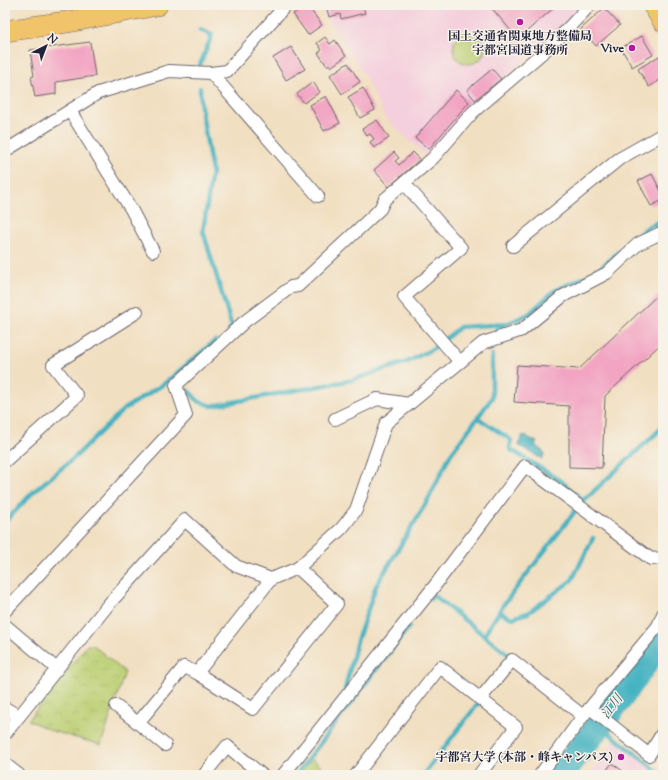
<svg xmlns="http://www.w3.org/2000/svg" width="668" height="780" viewBox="0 0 668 780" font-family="'Sorts Mill Goudy','Noto Serif JP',serif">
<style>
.built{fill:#f4cfdd}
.green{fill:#bccf73;stroke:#6f7857}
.park{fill:url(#park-crowns);stroke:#6f7857}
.water{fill:#45b2c1;stroke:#346a7e}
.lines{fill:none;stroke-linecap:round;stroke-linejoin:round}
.stream{stroke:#45b2c1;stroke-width:4.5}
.river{stroke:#45b2c1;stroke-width:27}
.building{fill:#f2a4c2}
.street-casing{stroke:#6a646a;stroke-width:14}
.highway-casing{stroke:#6a646a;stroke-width:22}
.street{stroke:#fff;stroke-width:12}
.highway{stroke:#f1c36a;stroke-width:21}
.poi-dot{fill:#b5179e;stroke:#f7f3e8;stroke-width:1.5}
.labels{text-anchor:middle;stroke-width:3;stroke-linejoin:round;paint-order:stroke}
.poi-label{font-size:12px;font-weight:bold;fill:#22223b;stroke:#f7f3e8;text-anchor:end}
.water-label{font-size:13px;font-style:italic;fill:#305c71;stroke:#f7f3e8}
</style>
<defs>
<pattern id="park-crowns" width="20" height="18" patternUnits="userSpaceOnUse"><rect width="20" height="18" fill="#bccf73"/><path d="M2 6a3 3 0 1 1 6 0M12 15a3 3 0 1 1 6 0" fill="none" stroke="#a1b164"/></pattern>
</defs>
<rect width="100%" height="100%" fill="#f7f3e8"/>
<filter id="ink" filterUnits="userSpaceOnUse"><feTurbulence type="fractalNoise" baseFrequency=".025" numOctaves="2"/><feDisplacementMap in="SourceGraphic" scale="8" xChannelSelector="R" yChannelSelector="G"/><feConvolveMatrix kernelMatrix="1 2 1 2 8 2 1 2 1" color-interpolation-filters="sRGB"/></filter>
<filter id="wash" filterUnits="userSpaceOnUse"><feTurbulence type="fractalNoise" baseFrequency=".012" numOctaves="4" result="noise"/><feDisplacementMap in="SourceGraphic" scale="16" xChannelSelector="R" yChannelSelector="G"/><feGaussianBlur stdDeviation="0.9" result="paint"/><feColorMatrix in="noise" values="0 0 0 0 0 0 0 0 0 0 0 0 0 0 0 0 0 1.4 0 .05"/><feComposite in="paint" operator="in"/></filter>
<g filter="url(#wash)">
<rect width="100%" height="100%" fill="#f1dfc1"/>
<g class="built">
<polygon points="318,5 584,5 560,29 471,107 428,157 393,125 383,114 364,74"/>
<polygon points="617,738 662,775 589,775"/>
</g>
<circle class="green" cx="469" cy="48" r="16"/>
<g class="park">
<polygon points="87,645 93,645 125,672 101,745 52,731 28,720"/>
<polygon points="312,759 332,775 299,775"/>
</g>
<polygon class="water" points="523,435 537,442 535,445 545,453 542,459 518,445"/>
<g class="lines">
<g class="stream">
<polyline points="200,65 212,35 200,30"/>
<polyline points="200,88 201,107 212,172 203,231 232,327 229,330"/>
<polyline points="496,330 506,324 529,314 554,291 597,271 649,226 663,220"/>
<polyline points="189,391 198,401 212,406 352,380 407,362 434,348 460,327 506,324"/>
<polyline points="478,418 511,440 510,449 562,482 583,501"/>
<polyline points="5,522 33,492 74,458 124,409 164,384 215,341"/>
<polyline points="431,599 433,595 514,659"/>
<polyline points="499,612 512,618 528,613 572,580 593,538"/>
<polyline points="484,636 504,604 583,501 663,427"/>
<polyline points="353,702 344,693 357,641 376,586 429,498 450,455 492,398 492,355"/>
<polyline points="599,725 662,775"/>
<polyline points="296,775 409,627"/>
<polyline points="423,775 480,701"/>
</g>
<polyline class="river" points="560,775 620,698 663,637"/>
</g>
<g id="blocks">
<g class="building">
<polygon points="307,5 322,25 308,35 293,14"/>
<polygon points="326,5 363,5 365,13 341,19 340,14 329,17"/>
<polygon points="489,5 557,5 518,39"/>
<polygon points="604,8 620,25 596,46 581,29"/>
<polygon points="642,36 653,55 632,67 621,48"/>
<polygon points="325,37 330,44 335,40 346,56 331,67 329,64 327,66 318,53 322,50 317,43"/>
<polygon points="90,42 95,76 56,82 56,94 35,97 31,77 34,76 30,50"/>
<polygon points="291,47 305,69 286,80 273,58"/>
<polygon points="659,56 663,63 663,78 649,87 638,69"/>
<polygon points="348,63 360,82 342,94 330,75"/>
<polygon points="492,69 501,79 475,100 467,90"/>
<polygon points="313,82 320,92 304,103 297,94"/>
<polygon points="363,88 375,110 360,118 348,97"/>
<polygon points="456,90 469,102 429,149 415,138"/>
<polygon points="326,96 340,123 324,131 310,105"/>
<polygon points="377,120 389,138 374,148 370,142 374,139 370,134 367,136 362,129"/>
<polygon points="394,152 399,158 395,161 399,165 413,152 420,159 389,187 374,170"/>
<polygon points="652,174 663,195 663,200 651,206 638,181"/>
<polygon points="663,290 663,342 605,396 602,468 569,467 569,406 514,402 517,365 579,369"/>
<polygon points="612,763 628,775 603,775"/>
</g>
</g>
</g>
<g filter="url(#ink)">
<use href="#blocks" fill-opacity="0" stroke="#6a646a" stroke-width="1"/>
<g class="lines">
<g class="street-casing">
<g id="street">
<polyline points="211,73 318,196"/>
<polyline points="70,111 131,209 153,251"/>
<polyline points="5,151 98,93 169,71 211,73 227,71 286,5"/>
<polyline points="404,183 461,248 404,297 460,362"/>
<polyline points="513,246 619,159 663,134"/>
<polyline points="335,419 377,399 409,404"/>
<polyline points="5,461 77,396 53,365 137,312"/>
<polyline points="271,579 197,673 253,709 337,604 298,568"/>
<polyline points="5,611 186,415 176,385 244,322 291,287 298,286 380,209 385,199 433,158 473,112 555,42 590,5"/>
<polyline points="5,625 57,669"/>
<polyline points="480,699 512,660 583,716"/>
<polyline points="116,706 138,723 184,667 197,673"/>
<polyline points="5,708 19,716"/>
<polyline points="590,708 649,755 663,732"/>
<polyline points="138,723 165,745"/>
<polyline points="5,734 108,605 185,520 236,566 271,579 298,568 342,528 356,510 386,423 483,343 522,330 563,296 607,273 638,244 663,232"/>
<polyline points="5,764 19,775"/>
<polyline points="204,775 227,746 262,775"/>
<polyline points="283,775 433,588 525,466 651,559 663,558"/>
<polyline points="356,775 440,667 516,727 479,775"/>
<polyline points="540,775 583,716 658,626 663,614"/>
</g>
</g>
<g class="highway-casing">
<g id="highway">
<polyline points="653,5 663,21"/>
<polyline points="5,31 73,21 157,5"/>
</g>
</g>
<use href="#street" class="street"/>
<use href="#highway" class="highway"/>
</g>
</g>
<g class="poi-dot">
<circle cx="520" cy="22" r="4"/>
<circle cx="632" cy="48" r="4"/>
<circle cx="621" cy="757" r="4"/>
</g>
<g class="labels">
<g class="poi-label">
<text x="520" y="40" text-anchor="middle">国土交通省関東地方整備局<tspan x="520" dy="14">宇都宮国道事務所</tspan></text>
<text x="624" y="52">Vive</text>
<text x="613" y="761">宇都宮大学 (本部・峰キャンパス)</text>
</g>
<g class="water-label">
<text transform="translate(611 706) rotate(-53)" y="5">江川</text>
</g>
</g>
<rect width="668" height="780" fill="none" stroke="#f7f3e8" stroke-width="20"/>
<g transform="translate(46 46) rotate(42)" stroke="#f7f3e8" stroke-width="3" paint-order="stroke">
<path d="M0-3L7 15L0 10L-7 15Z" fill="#22223b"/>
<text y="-6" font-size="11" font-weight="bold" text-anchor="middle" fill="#22223b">N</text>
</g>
</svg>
